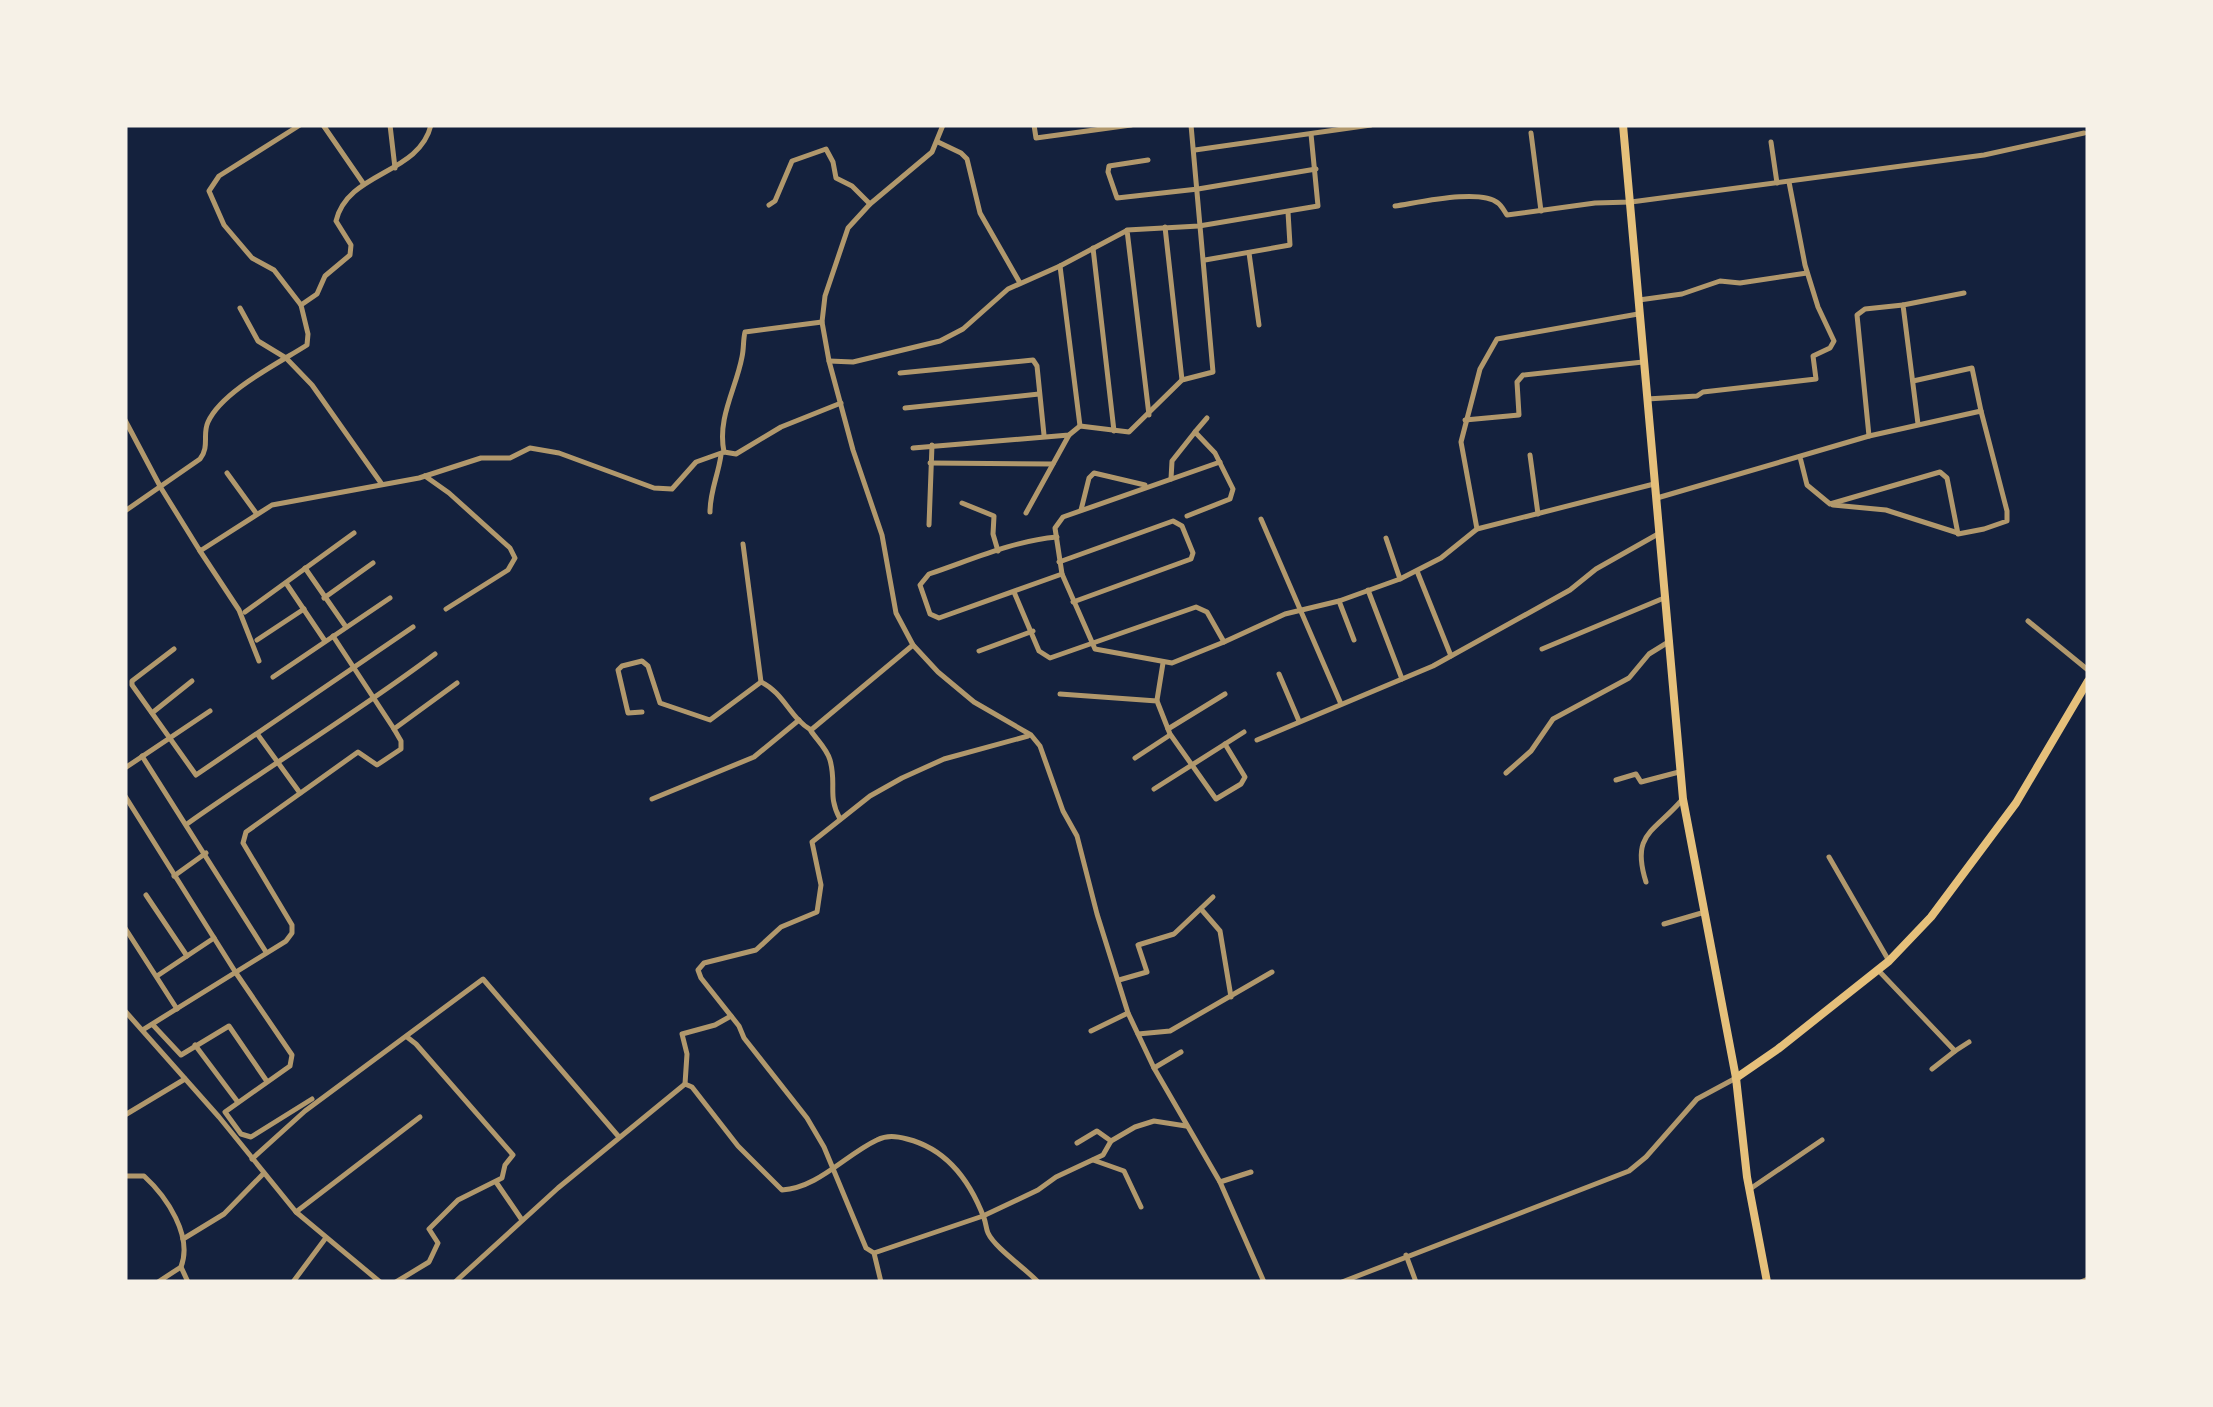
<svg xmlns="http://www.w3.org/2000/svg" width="2213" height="1407" viewBox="0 0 2213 1407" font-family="Ubuntu,sans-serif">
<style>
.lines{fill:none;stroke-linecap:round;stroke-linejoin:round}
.minor{stroke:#b1986c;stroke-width:5}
.tertiary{stroke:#b1986c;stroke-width:5}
.primary{stroke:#e5c07b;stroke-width:8}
</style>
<rect width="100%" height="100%" fill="#14213d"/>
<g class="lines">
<g class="minor">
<polyline points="300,125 219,176 209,191 224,225 252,258 274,270 301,305"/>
<polyline points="323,125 363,183"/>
<polyline points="390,125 395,168"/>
<polyline points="943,125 932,152 870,204 848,228 825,296 822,322 829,361 853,450 882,535 896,613 913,645 938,672 974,702 1031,735 1040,746 1063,811 1077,836 1097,914 1128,1013 1154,1068 1220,1182 1264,1282"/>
<polyline points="1034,125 1036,138 1131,125"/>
<polyline points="1531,133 1541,211"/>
<polyline points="938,142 961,153 967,159 980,213 1020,283"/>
<polyline points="1771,142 1777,183"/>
<polyline points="1195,150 1371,125"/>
<polyline points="1148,160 1109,166 1108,172 1117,198 1198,189 1316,169"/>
<polyline points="769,205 775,201 792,161 826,149 833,162 836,178 852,186 870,204"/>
<path d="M 1395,206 C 1417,203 1480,188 1498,203 C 1502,206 1504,211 1507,215 L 1595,203 L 1631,202 L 1984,155 L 2084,133"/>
<polyline points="1165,227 1182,380"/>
<polyline points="1093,248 1114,431"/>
<polyline points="1249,253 1259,325"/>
<polyline points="1205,260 1290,245 1288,212"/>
<polyline points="1060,266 1080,426"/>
<polyline points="1639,300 1682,294 1720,281 1740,283 1807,273"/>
<polyline points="240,308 258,341 286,358 312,385 381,483"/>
<polyline points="829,361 853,362 940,341 963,329 1008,289 1060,266 1126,231"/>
<polyline points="900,373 1033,360 1037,366 1044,435"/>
<polyline points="1913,381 1972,368 1981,411"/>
<polyline points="1647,399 1697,396 1703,392 1816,379 1813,356 1830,348 1834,341 1818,307 1805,265 1789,182"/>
<polyline points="905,408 1039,394"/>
<polyline points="1149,415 1127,230 1199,226 1318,206 1311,134"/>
<polyline points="125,420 161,488 200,551 272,505 419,478 481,458 510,458 530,448 559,453 654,488 672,489 696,462 724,452 736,454 781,427 841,403"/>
<polyline points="1465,420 1519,415 1517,382 1523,375 1643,362"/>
<polyline points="1918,424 1903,305 1964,293"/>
<polyline points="1195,432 1207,418"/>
<polyline points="1869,436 1857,315 1865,309 1903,305"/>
<polyline points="913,448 1069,435 1080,426 1129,432 1182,380 1213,372 1191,125"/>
<path d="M 724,452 C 717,418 736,389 742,357 C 744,348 743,340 745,332 L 822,322"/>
<polyline points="1530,455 1538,514"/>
<polyline points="1220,462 1063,517 1055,528 1062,574 1095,649 1172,663 1224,642"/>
<polyline points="930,463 1053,464"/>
<polyline points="227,473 256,513"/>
<polyline points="425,476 449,493 510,548 515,558 508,570 446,609"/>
<polyline points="1171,479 1172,461 1195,432 1215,453 1233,489 1230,499 1187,516"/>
<polyline points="1657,498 1869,436 1981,411 2007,511 2007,521 1984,529 1958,534 1947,478 1940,472 1830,504 1807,485 1800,457"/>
<polyline points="962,503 994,516 993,534 998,551"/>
<polyline points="1833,505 1886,510 1958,533"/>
<polyline points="1081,510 1089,478 1094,473 1145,485"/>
<path d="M 125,511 L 200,459 C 210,446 202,435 208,422 C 222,391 279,363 307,345 L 308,334 L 301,305 L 317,294 L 325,276 L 350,255 L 351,245 L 336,221 C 348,171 419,175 431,125"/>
<path d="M 710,512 C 710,491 718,476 721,455"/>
<polyline points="1026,513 1069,435"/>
<polyline points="1261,519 1341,704"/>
<polyline points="929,525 932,445"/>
<polyline points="1477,529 1461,442 1480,369 1497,339 1638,314"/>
<path d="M 1057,537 C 1012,541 971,560 929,574 L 920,585 L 930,614 L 939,618 L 1062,574"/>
<polyline points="1386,538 1400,579"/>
<polyline points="743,544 761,682"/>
<polyline points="200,551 239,610 259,661"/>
<polyline points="1059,562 1173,521 1182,526 1193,553 1191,559 1073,602"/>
<polyline points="305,568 346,627"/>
<polyline points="1417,571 1451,656"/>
<polyline points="286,583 325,641"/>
<polyline points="1368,590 1402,679"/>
<polyline points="1014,592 1039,651 1050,658 1196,607 1207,612 1224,642 1285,614 1339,601 1400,579 1441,558 1477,529 1654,484"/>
<polyline points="324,598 373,563"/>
<polyline points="1339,601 1354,640"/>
<polyline points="245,612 354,533"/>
<polyline points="2028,621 2088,670"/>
<polyline points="257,640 304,609"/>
<polyline points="174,649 132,681 132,685 196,775 413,627"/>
<polyline points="1542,649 1664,598"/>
<polyline points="979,651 1033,631"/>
<polyline points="1279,674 1299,721"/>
<polyline points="273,677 390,598"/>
<polyline points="1060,694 1157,701 1170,734 1216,799 1241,784 1245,777 1225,744"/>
<polyline points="1157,700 1163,663"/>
<path d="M 642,712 L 628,713 L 618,670 L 622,666 L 642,661 L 648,666 L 660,703 L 710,720 L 761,682 C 784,693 790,718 811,730 L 913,645"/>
<polyline points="152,713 192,681"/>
<polyline points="394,729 457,683"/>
<polyline points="1168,729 1225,694"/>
<path d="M 811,731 C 817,740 827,749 830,760 C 837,785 827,795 840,819"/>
<polyline points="258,735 300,793"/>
<polyline points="1257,740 1433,666 1570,590 1596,569 1658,534"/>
<polyline points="142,756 266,952"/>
<polyline points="1135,758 1170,735"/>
<polyline points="125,768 210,711"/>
<polyline points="1506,773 1531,751 1553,719 1629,678 1649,654 1670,641"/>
<polyline points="1616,780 1636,774 1641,782 1679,772"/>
<polyline points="1154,789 1244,732"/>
<polyline points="125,796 236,973 292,1055 290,1066 225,1112 241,1134 251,1137 312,1099"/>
<polyline points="652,799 754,757 799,720"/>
<path d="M 187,824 C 269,766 355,714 435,654"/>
<polyline points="1829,857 1889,961"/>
<polyline points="174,876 206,853"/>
<path d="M 1646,882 C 1631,834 1653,833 1681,801"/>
<polyline points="146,895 187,956"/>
<polyline points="1201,909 1220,931 1231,997"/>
<polyline points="1664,924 1705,912"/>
<polyline points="125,928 177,1009"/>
<polyline points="1878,970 1955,1051 1932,1069"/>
<polyline points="157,976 214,938"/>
<polyline points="1119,980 1147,972 1138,945 1174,934 1213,897"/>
<polyline points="153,1025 181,1055 229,1026 266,1080"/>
<polyline points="144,1029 286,941 292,933 292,925 243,843 246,832 358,752 377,765 401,749 401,741 394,729 333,636"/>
<polyline points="1091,1031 1128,1013"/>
<polyline points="1138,1034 1170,1031 1272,972"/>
<polyline points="195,1045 237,1101"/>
<polyline points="1955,1051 1969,1042"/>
<polyline points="1154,1068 1181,1052"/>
<polyline points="685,1084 687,1054 682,1034 715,1025 731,1016"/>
<polyline points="125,1115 185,1079"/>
<polyline points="1077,1143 1097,1131 1111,1141"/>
<polyline points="252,1159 305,1111 483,979 619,1137"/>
<polyline points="1093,1160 1124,1171 1141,1207"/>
<path d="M 125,1176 L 144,1176 C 167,1197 193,1236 181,1267 L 188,1282"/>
<polyline points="496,1182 522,1220"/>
<polyline points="1220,1182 1251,1172"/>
<polyline points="1750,1189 1822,1140"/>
<polyline points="296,1212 420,1117"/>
<polyline points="183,1239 224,1214 264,1173"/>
<polyline points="874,1253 983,1216 1038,1190 1056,1177 1103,1155 1111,1141 1135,1127 1154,1121 1186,1126"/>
<polyline points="1406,1255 1416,1282"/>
<polyline points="158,1282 181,1267"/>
<polyline points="293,1282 325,1239"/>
<polyline points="396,1282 429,1262 438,1243 429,1229 458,1200 502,1178 505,1165 513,1155 416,1044 407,1037"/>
<path d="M 455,1282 L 558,1188 L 685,1084 L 692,1087 L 738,1146 L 782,1190 C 818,1188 845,1155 877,1140 C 887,1135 896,1136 907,1139 C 947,1149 970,1181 984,1218 C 986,1223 986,1229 988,1233 C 995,1248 1025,1268 1038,1282"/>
<polyline points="881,1282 874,1253 866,1248 824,1147 807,1118 744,1038 739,1026 701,978 698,970 704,963 756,950 781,927 817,912 821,885 812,842 870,796 902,778 944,759 1028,736"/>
<polyline points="2081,1282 2088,1279"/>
</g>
<g class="tertiary">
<polyline points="125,1011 219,1117 296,1212 380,1282"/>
<polyline points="1342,1282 1629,1171 1646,1157 1697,1099 1736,1078"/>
</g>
<g class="primary">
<polyline points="1623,125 1683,799 1736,1078 1747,1177 1767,1282"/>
<polyline points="1736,1078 1778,1049 1889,961 1931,917 2016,803 2088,681"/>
</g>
</g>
<rect width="2213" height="1407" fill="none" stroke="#f6f1e7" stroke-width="255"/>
</svg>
